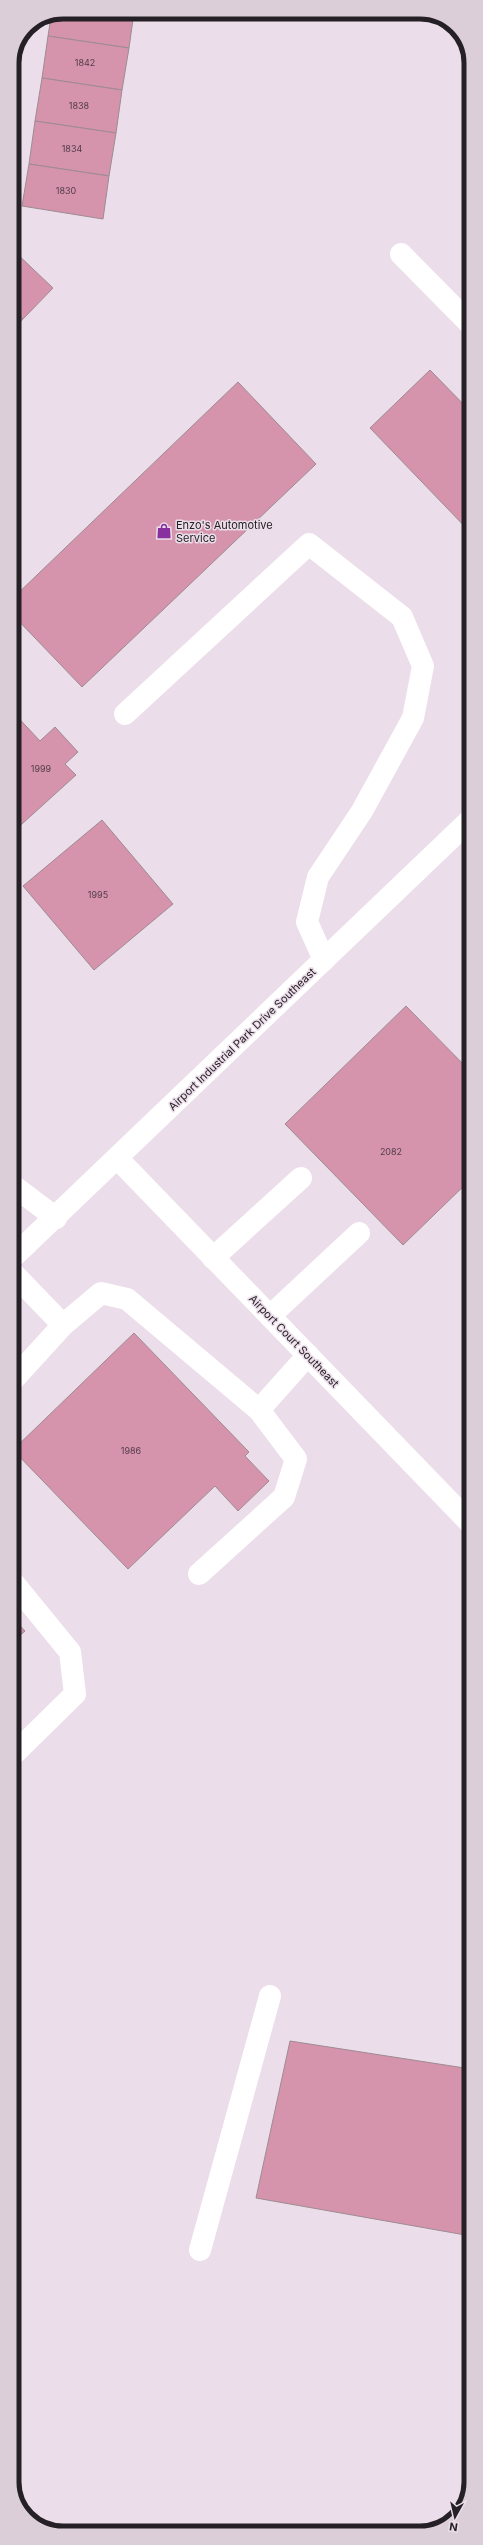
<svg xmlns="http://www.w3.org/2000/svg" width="483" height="2545" viewBox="0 0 483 2545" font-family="Inter,sans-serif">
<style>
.building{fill:#d693ac;stroke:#9d8c92}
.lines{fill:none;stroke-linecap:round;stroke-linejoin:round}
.minor{stroke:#fff;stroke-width:22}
.labels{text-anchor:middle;stroke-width:3;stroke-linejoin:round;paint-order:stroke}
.number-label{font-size:9px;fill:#513d47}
.poi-label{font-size:11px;fill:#252025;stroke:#ebdde9;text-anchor:start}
.street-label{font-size:11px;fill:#252025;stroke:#ebdde9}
.rim{fill:none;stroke:#252025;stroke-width:5}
</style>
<rect width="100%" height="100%" fill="#ebdde9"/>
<g class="building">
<polygon points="64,12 134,12 129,48 48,36 51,17"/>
<polygon points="48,36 129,48 122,90 42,78"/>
<polygon points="42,78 122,90 116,133 35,121"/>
<polygon points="35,121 116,133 109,176 29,164"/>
<polygon points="29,164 109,176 103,219 22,206"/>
<polygon points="12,249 53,288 23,319 12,309"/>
<polygon points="12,309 23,319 12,331"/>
<polygon points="430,370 471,412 471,533 370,428"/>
<polygon points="238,382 316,464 82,687 12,614 12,599"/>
<polygon points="12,711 40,741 55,727 78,752 65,764 76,775 12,833"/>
<polygon points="102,820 173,904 94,970 23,886"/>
<polygon points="406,1006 471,1072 471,1179 403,1245 285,1124"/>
<polygon points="134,1333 249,1452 245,1456 269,1481 238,1511 215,1486 128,1569 13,1450"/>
<polygon points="12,1617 25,1631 12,1643"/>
<polygon points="290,2041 471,2069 471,2236 256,2198"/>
</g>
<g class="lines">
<g class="minor">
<polyline points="401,254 471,325"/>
<polyline points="125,714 309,544 402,617 423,666 413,718 362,811 318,877 307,922 324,960"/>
<polyline points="118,1159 471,1524"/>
<polyline points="12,1187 15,1187 56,1218"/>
<polyline points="12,1258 471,819"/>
<polyline points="213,1258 301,1178"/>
<polyline points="12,1272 63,1325"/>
<polyline points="270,1316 359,1233"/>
<polyline points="12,1381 63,1325 101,1293 127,1299 259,1410 308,1355"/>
<polyline points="199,1574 284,1497 296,1459 259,1410"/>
<polyline points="12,1581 70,1652 75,1694 12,1756"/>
<polyline points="200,2250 270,1996"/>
</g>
</g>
<defs>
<g id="shop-bare" transform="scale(1.2)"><path d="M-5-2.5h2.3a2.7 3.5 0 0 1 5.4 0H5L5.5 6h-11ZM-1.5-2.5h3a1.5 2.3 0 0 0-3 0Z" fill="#88319e" stroke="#ebdde9" stroke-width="2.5" paint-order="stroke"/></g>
</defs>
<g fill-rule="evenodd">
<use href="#shop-bare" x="164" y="531"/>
</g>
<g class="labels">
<g class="number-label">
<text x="85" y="66">1842</text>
<text x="79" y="109">1838</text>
<text x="72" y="152">1834</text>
<text x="66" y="194">1830</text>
<text x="41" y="772">1999</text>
<text x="98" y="898">1995</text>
<text x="391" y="1155">2082</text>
<text x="131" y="1454">1986</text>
</g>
<g class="poi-label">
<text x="176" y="529">Enzo's Automotive<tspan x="176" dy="13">Service</tspan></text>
</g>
<g class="street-label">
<text transform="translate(242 1039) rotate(-44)" y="4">Airport Industrial Park Drive Southeast</text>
<text transform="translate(294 1341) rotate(46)" y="4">Airport Court Southeast</text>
</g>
</g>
<path d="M0 0H483V2545H0ZM63 19H420A44 44 0 0 1 464 63V2482A44 44 0 0 1 420 2526H63A44 44 0 0 1 19 2482V63A44 44 0 0 1 63 19Z" fill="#dbced9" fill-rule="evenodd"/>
<path class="rim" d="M63 19H420A44 44 0 0 1 464 63V2482A44 44 0 0 1 420 2526H63A44 44 0 0 1 19 2482V63A44 44 0 0 1 63 19Z"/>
<g transform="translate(455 2517) rotate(188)" stroke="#ebdde9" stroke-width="3" paint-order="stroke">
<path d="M0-3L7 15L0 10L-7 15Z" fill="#252025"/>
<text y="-6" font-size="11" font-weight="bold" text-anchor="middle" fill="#252025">N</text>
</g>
</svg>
